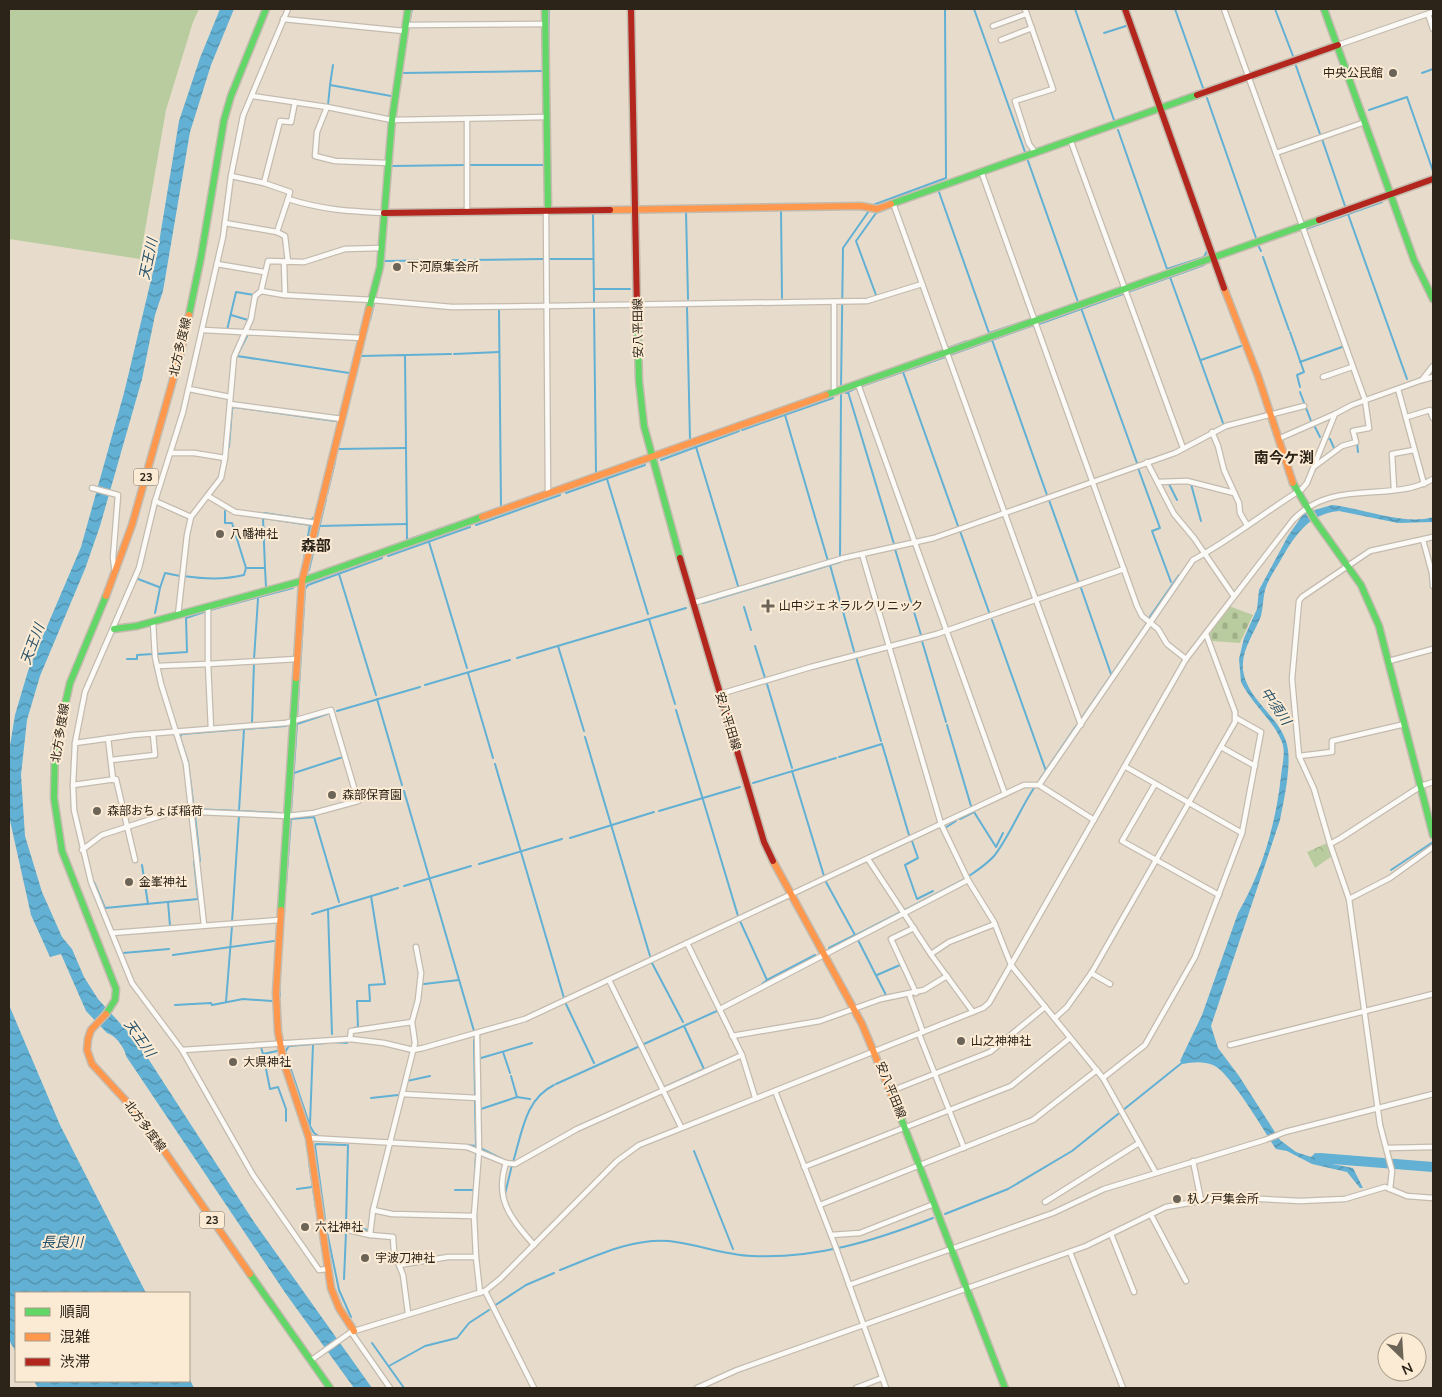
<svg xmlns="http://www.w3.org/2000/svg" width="1442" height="1397" viewBox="0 0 1442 1397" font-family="'Nunito Sans','Noto Sans JP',sans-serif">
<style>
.green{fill:#b9cc9f}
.forest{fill:url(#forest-crowns)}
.cemetery{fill:url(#cemetery-stones)}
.water{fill:url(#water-waves)}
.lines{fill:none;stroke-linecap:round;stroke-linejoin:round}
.stream{stroke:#62b0d3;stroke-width:2}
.river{stroke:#62b0d3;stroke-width:10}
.street-casing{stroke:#c4bbaf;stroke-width:7}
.fast-casing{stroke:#c4bbaf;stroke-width:9}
.slow-casing{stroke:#c4bbaf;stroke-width:9}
.jam-casing{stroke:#c4bbaf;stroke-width:9}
.street{stroke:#fbfaf7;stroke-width:4.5}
.fast{stroke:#63d668;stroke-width:6}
.slow{stroke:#ff974d;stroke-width:6}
.jam{stroke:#b3261e;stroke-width:6}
.poi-dot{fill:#6d6458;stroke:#fcebd4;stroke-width:2}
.labels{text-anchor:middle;stroke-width:4;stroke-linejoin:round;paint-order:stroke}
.shield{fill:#fcebd4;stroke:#6a6051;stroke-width:1}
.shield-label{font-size:11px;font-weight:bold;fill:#2c2419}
.poi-label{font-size:12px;fill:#2c2419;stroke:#fcebd4;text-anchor:start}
.street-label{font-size:12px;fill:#2c2419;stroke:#fcebd4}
.water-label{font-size:14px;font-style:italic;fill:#25516a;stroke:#fcebd4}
.quarter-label{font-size:15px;font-weight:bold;fill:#2c2419;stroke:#fcebd4}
</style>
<defs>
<pattern id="forest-crowns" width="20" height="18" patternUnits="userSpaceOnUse" patternTransform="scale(1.25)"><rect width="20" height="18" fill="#b9cc9f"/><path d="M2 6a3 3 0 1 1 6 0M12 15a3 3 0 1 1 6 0" fill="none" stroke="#9faf88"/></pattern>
<pattern id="cemetery-stones" width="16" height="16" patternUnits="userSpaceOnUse" patternTransform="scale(1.25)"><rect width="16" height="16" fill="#b9cc9f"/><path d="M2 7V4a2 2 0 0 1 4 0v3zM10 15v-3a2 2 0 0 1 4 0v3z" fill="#9faf88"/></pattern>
<pattern id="water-waves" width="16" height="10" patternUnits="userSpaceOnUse" patternTransform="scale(1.25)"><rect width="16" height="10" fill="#62b0d3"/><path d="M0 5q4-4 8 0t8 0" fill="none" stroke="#518faa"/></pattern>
</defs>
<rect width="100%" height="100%" fill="#e7dccc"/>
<polygon class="green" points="9,9 199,9 193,22 166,110 140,259 9,239"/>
<polygon class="forest" points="1327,843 1332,856 1315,868 1307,852"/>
<polygon class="cemetery" points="1229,606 1253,615 1240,643 1211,641 1209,635"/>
<g class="water">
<path d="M 220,9 L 234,9 L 211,65 L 190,132 L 163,291 L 155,315 L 142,379 L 100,526 L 85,569 L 40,676 L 27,720 L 21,775 L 25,836 L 42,892 L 62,937 L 72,949 L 84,977 L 98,999 L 138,1043 L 254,1222 L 372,1388 L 354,1388 L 286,1294 L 126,1056 C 125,1048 115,1035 107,1033 L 86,1011 L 61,954 L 50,957 L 31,915 L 9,816 L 9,752 L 15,715 L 28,671 L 81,547 L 124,393 L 157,255 L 179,121 L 200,58 Z"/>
<path d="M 1332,505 C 1362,508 1405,526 1433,517 L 1433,522 L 1398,523 L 1339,511 C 1307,514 1294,537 1279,563 C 1274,571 1268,580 1265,590 C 1263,598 1263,608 1261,616 C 1254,634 1241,650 1243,670 C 1247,699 1277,715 1286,741 C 1293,761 1284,799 1280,820 L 1211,1026 L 1218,1048 L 1239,1076 L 1280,1140 L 1296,1152 L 1311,1157 L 1315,1153 L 1333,1155 L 1332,1164 L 1353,1168 L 1363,1188 L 1360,1188 L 1347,1172 L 1312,1164 L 1287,1151 L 1276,1149 C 1264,1131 1230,1072 1213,1065 C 1203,1061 1193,1062 1183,1064 L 1180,1061 L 1202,1015 L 1238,913 C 1262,872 1276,823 1281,776 C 1282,765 1286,753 1282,742 C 1273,720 1252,704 1241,682 L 1239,659 L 1244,638 L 1257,609 L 1259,590 L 1288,536 L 1304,513 Z"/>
<polygon points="9,1005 60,1125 146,1293 16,1293 16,1352 9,1340"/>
<polygon points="189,1378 194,1388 38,1388 34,1381 189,1381"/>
</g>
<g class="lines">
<g class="stream">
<polyline points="549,9 549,98"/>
<polyline points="974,9 1025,152"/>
<polyline points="1075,9 1114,120"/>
<polyline points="1175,9 1203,88"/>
<polyline points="1275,9 1293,56"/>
<polyline points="409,23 412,9"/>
<polyline points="1104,33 1126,26"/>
<polyline points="1296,66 1320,134"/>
<polyline points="402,73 542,71"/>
<polyline points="1422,73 1433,69"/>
<polyline points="330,85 333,65"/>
<polyline points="1207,98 1256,238"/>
<polyline points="397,104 405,50"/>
<polyline points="328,105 330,85 391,96"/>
<polyline points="1369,110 1407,97 1433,171"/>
<polyline points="1118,130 1167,269 1204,257 1207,251"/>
<polyline points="1322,139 1345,206"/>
<polyline points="1028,161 1078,302"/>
<polyline points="469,165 544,165"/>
<polyline points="392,166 465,165"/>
<polyline points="939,192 989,333 1031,319"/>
<polyline points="781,209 782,298"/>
<polyline points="686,211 688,299"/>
<polyline points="593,212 594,302"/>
<polyline points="1348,214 1407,379"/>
<polyline points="1306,229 1382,202"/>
<polyline points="1258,245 1261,251"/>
<polyline points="1263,257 1289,330"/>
<polyline points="548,259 593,259"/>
<polyline points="385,261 543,259"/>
<polyline points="1170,277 1223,423"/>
<polyline points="594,289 630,289"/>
<polyline points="1128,292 1204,265"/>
<polyline points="876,295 856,241 876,213 884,210"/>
<polyline points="687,307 690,440"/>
<polyline points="594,308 596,474"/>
<polyline points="1081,308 1137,463"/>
<polyline points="499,310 501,507"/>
<polyline points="231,315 248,320"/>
<polyline points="370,320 374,304"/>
<polyline points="1039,324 1123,294"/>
<polyline points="227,330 236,292 254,295"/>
<polyline points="1290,332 1304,372 1297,375 1300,387"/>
<polyline points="247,336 237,356 349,373"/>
<polyline points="992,340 1047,495"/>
<polyline points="948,348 967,341"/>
<polyline points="454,354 499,352"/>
<polyline points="406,355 451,354"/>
<polyline points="950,355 1034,325"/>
<polyline points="361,356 405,355 407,540 453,524"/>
<polyline points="1201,360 1241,346"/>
<polyline points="1300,362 1342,347"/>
<polyline points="903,372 958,526"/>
<polyline points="862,386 945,357"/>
<polyline points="841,388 843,248 873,205 946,178 945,9"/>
<polyline points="848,392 856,388"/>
<polyline points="1300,392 1311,421"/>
<polyline points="846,393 848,392 894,544"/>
<polyline points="785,415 828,561"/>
<polyline points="1314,425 1320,437"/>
<polyline points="742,430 833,398"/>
<polyline points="1327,438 1330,439 1334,448"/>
<polyline points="1357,443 1358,452"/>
<polyline points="229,447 232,409 234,407 335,421"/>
<polyline points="696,447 738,586"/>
<polyline points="338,449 406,448"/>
<polyline points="661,460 739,431"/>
<polyline points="1138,468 1160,528 1152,531 1171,582"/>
<polyline points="607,479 648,614"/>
<polyline points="1168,482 1177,500"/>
<polyline points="1191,484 1201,521"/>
<polyline points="566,493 645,465"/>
<polyline points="327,494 335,462"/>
<polyline points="1049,500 1078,581"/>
<polyline points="225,511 225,523 232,523 246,568"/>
<polyline points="264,513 311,520 313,518"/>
<polyline points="476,525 560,495"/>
<polyline points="319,526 407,524"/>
<polyline points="960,531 989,612"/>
<polyline points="429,542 467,668"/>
<polyline points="895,549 921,635"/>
<polyline points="388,556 470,527"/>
<polyline points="830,565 854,651"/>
<polyline points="265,568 266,587"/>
<polyline points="309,570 326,499"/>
<polyline points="339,574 376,695"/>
<path d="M 183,576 C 205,579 223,580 244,575 L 246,568 L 265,568 L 263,518 L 310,525 L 302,570"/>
<polyline points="138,579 159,587"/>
<polyline points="1081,588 1111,674"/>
<polyline points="703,603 840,562 841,392"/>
<polyline points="744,607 751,630"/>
<polyline points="210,610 293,588"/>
<polyline points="155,613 160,588 165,573 180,576"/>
<polyline points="1149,618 1179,575"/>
<polyline points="649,619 675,704"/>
<polyline points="992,620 1046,771"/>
<polyline points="922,641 946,722"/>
<polyline points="558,646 584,731"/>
<polyline points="755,646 765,678"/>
<polyline points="157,654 187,652 186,618 204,612"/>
<polyline points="856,657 881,741"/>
<polyline points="517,658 686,608"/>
<polyline points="127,659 137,659 137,655 153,654"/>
<polyline points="254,659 258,599"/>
<polyline points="468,673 493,758"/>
<polyline points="767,684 792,768"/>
<polyline points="425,685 510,660"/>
<polyline points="377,699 402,785"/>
<polyline points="676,710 738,916"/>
<polyline points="337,711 420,687"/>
<polyline points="297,718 305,589 308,585 382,558"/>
<polyline points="1081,719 1147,623"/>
<polyline points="252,723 254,663"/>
<polyline points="947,725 971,806"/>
<polyline points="585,737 650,956"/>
<polyline points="882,744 909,835"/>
<polyline points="839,757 882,744"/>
<polyline points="495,764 564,998"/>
<polyline points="792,771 824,876"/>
<polyline points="294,773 343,757"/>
<polyline points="1040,779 1076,726"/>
<polyline points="753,783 836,758"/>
<polyline points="404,791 474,1031"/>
<polyline points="239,811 194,809 188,762 180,737 182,734 244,729"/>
<polyline points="659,811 740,787"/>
<polyline points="291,812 297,724 327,714"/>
<polyline points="280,813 239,811 244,729 286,726"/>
<polyline points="195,815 200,861"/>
<polyline points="960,819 974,812 996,847 1003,833"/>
<polyline points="945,828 956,821"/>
<polyline points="570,838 654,812"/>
<polyline points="912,841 918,858 905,865 917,899 933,891"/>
<polyline points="479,864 562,839"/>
<polyline points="142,865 148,904"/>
<polyline points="1391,870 1433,842"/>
<path d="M 969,876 C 978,870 987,864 994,856 C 1008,839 1020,809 1034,788"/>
<polyline points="94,882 105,908 198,899 194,861"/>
<polyline points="826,882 855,935 829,948"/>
<polyline points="286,885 291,819 314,817 339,902"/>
<polyline points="404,886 471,866"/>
<polyline points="168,902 170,926"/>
<polyline points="328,909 332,1034"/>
<polyline points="905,910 965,879"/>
<polyline points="312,914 398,888"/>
<polyline points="740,921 767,980 815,955"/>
<polyline points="232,922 239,816"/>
<polyline points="856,935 901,912"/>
<polyline points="858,940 886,995 880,997"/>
<polyline points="123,953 169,949"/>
<polyline points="173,955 274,941"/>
<polyline points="652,963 683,1022"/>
<polyline points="877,975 900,965"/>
<polyline points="424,984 459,980"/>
<polyline points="762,984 767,980"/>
<polyline points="279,986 280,996"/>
<polyline points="226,1002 232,926"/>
<polyline points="566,1004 594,1063"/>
<polyline points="175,1005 211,1003 212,1005 243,999 272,1001"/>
<polyline points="354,1028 358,1027 357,1001 370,1001 369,985 385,984 371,896"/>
<polyline points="474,1040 475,1095"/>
<polyline points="333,1042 347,1043"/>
<polyline points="644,1044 719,1010"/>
<polyline points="261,1047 263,1054"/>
<polyline points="277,1051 263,1054 270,1089 278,1087 286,1109 286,1121"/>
<polyline points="503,1052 510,1073"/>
<polyline points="481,1058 532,1043"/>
<polyline points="511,1076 517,1097"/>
<polyline points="407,1081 430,1076"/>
<polyline points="556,1084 640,1046"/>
<polyline points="665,1087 704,1069 684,1026"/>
<polyline points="371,1098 398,1095"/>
<polyline points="481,1109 517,1097 530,1099"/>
<polyline points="310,1124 313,1044"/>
<polyline points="320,1137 314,1133 310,1126 285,1052 289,1046 326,1043"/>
<polyline points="306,1140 309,1158"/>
<polyline points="348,1145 346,1224 347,1226 368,1230"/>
<polyline points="467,1145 476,1146 475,1100"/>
<polyline points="482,1149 502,1159"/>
<polyline points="694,1151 733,1249"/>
<polyline points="309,1162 316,1208"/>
<path d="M 513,1162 C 522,1133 525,1099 554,1085"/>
<polyline points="297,1189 312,1187"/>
<polyline points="455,1190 474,1190 476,1154"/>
<polyline points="505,1194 512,1165"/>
<polyline points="945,1214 1008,1189 1072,1151 1183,1062"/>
<polyline points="325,1219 315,1146 316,1144 346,1145"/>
<polyline points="327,1232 339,1290 351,1317"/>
<path d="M 560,1270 C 594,1257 631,1238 669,1241 C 697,1244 724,1255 752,1256 C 815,1259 874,1241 933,1218"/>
<polyline points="344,1279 346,1232"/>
<polyline points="494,1306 526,1285 554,1273"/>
<polyline points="372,1343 404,1388"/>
<polyline points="389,1366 425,1346 457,1338 469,1323 489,1310"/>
</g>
<polyline class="river" points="1320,1158 1433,1167"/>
<g class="street-casing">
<g id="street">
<polyline points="288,9 243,116 231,176 223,237 183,412 155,501 139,568 85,692 75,743 73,785 74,810 91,882 132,983 182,1050 253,1175 319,1270 328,1269"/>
<polyline points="1025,9 1053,89 1015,101 1029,144 1035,152"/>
<polyline points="1224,9 1365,400 1369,428 1353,431 1356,442 1342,446 1315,466"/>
<polyline points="1428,14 1433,29"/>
<polyline points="283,19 404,31"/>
<polyline points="405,25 545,24"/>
<polyline points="993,26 1026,14"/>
<polyline points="1001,40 1032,28"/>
<polyline points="1338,45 1433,12"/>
<polyline points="252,96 327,107 392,120 546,117"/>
<polyline points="327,107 317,132 315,156 335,161 388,163"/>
<polyline points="467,119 467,211"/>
<polyline points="1070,139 1183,448"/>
<polyline points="1276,153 1365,122"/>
<polyline points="981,171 1137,606 1142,616 1158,629 1167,644 1186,659"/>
<path d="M 231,176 L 264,183 L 290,192 L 288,199 C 324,210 347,211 384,213"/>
<polyline points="264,183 280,121 291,122 295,102"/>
<polyline points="893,203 1081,725"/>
<polyline points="546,210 548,494"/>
<polyline points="225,223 277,232 285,236 288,262"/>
<polyline points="277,232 288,199"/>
<polyline points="284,262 285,295"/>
<polyline points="217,264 264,272"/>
<polyline points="261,291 284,295 372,300 452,307 546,306 867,301 922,284"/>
<polyline points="834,302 834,393"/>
<polyline points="203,330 362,338"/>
<polyline points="1323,377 1352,367"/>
<polyline points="1422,380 1433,377"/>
<polyline points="858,384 1005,794"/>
<polyline points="189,389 230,397"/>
<polyline points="1398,389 1424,484"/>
<polyline points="230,404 342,419"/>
<polyline points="1407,417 1430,410 1433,418"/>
<polyline points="1212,432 1218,446 1224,470 1239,503 1240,513 1247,525"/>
<polyline points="1278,439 1335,414"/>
<polyline points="171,453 194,453 225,458"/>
<polyline points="1147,462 1174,514 1194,538 1233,595"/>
<polyline points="1158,482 1187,481 1234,493"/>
<polyline points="92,488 118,495 113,558 115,573"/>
<polyline points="1394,489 1392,454 1414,450"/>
<polyline points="208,496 235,512 316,523"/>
<polyline points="155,501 191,517"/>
<polyline points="1423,540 1432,573 1433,586"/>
<polyline points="862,554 941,824 968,880 994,922 1011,965 1103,1078 1156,1173"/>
<polyline points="693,603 844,558 934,538 1175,453 1226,426 1304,406"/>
<polyline points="208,608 208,664 297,659"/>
<polyline points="178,615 187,535 191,517 221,478 225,458 234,357 251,319 255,296 261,291 268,261 304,262 345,249 381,248"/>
<polyline points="153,622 155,657 161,684 186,764 204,925"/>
<polyline points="1389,661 1433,649"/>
<polyline points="157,666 208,664 211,729"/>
<polyline points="720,694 811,667 937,634 1124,569"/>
<polyline points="108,738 113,780"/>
<polyline points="75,743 133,735 286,723 331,710 358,801 314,813 287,816 176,811 102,835 82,850"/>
<polyline points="1221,747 1255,766"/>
<polyline points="1299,756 1332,752 1332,741 1405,724"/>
<polyline points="111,760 155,755 153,734"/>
<polyline points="1126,767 1242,833"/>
<polyline points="1155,784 1122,841 1219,895"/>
<polyline points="73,785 116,779 135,860"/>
<path d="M 1039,785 L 1193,560 C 1232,539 1265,512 1302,489 L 1307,483 L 1335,414 L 1352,405 L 1422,380 L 1433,366"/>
<polyline points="1330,844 1341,838 1421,786 1433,782"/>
<polyline points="868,859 932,956 973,1012"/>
<polyline points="1349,899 1390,878 1433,847"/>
<polyline points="914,928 891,939 916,993"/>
<polyline points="112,933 279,920"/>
<polyline points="687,943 742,1055 755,1097"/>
<polyline points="931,954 949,942 995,924"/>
<polyline points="1091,973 1110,984"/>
<polyline points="609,980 681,1127"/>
<polyline points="909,994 923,1032"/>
<polyline points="720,1009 968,880"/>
<polyline points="1055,1018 1067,1007 1092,972 1235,722 1235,712 1206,634"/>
<polyline points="477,1034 479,1151 474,1216 476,1257 480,1293"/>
<polyline points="919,1034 964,1148"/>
<polyline points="732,1036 820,1021 881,999 924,990 947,976"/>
<polyline points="350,1039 351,1031 412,1022"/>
<polyline points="1230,1045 1433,994"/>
<polyline points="182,1050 350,1039 384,1043 413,1050 423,1048 525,1019 1024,785 1039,785 1094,820"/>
<polyline points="1103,1078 1145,1045 1195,957 1242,833 1261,732 1236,718"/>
<polyline points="775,1091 836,1248 886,1388"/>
<polyline points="891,1091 990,1052 1045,1007"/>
<polyline points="402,1094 478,1098"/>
<polyline points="309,1138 467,1147 506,1163 515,1164 577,1129 742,1055"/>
<polyline points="1387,1148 1433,1147"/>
<polyline points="1193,1161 1201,1200"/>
<path d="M 506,1163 C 494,1200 511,1218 534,1245"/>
<polyline points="804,1167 1011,1086 1070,1038"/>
<polyline points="1390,1189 1392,1171 1380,1125 1349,899 1330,844 1314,789 1299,756 1292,679 1299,601 1302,597 1370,551 1433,537"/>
<polyline points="1045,1202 1139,1143"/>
<polyline points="820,1205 1033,1120 1097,1070"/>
<polyline points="373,1210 392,1214 474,1216"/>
<polyline points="1151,1215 1186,1281"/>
<polyline points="322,1224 370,1235 373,1210 415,1043 412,1022 418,1000 421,973 416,947"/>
<polyline points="1111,1234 1134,1292"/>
<polyline points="370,1235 393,1237 394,1252 403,1275 408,1313"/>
<polyline points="831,1235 860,1233 934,1204"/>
<polyline points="1070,1252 1123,1388"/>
<polyline points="399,1265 448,1257 476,1257"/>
<polyline points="849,1285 1053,1213 1104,1189 1265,1140 1285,1132 1433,1094"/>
<polyline points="485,1291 534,1388"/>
<polyline points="351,1332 390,1388"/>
<path d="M 310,1361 L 351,1332 L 485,1291 L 500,1279 L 617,1161 L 639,1145 L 983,1008 L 989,1003 L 1186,659 L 1293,520 C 1334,477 1390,504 1433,479"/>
<polyline points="697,1388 737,1370 1086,1246 1166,1207 1223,1197 1300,1201 1345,1199 1385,1187 1407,1196 1433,1198"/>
<polyline points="856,1388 882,1378"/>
</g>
</g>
<g class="fast-casing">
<g id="fast">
<polyline points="545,9 548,210"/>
<polyline points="1324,9 1414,260 1433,299"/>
<polyline points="891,204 1197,95"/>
<polyline points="369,309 380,267 392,120 408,9"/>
<polyline points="637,309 639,381 644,426 680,558"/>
<polyline points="189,315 201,257 224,120 231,96 266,9"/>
<polyline points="826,395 1319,220"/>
<polyline points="1293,483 1314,519 1361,585 1379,626 1433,835"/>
<polyline points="106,596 70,683 55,748 54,798 62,851 116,989 115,1000 106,1014"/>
<polyline points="114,629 137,626 302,581 482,517"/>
<polyline points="281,910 296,678"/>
<polyline points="899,1113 1005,1388"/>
<polyline points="250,1274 330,1388"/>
</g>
</g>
<g class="slow-casing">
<g id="slow">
<polyline points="610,210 861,206 877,209 891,204"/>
<polyline points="1224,288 1258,376 1293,483"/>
<polyline points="482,517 826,395"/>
<polyline points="106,596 132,525 180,355 189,315"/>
<polyline points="296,678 302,581 369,309"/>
<polyline points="773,861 862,1024 899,1113"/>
<polyline points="281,910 276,993 278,1032 284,1063 309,1138 331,1288 339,1308 354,1331"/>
<polyline points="106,1014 91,1030 88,1039 87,1050 92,1064 140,1116 250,1274"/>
</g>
</g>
<g class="jam-casing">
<g id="jam">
<polyline points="631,9 637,309"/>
<polyline points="1125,9 1224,288"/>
<polyline points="1197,95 1338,45"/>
<polyline points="384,213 610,210"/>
<polyline points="1319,220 1433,179"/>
<polyline points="680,558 764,842 773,861"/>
</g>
</g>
<use href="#street" class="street"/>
<use href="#fast" class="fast"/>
<use href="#slow" class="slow"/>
<use href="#jam" class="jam"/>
</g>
<g class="poi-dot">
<circle cx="1393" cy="73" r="5"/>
<circle cx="397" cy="267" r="5"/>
<circle cx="220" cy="534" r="5"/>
<path d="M765.5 598.5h5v5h5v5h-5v5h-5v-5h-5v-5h5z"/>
<circle cx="332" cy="795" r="5"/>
<circle cx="97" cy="811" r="5"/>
<circle cx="129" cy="882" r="5"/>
<circle cx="961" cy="1041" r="5"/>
<circle cx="233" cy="1062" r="5"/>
<circle cx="1177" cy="1199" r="5"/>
<circle cx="305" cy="1227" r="5"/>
<circle cx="365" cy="1258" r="5"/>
</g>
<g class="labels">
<g class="shield">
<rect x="133.5" y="468.5" width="25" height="17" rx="4"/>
<rect x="199.5" y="1211.5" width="25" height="17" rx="4"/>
</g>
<g class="shield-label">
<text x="146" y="481">23</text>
<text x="212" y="1224">23</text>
</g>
<g class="poi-label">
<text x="1383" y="77" text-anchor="end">中央公民館</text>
<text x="407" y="271">下河原集会所</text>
<text x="230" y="538">八幡神社</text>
<text x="779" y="610">山中ジェネラルクリニック</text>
<text x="342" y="799">森部保育園</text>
<text x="107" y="815">森部おちょぼ稲荷</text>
<text x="139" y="886">金峯神社</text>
<text x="971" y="1045">山之神神社</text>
<text x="243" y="1066">大県神社</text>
<text x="1187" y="1203">杁ノ戸集会所</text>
<text x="315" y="1231">六社神社</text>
<text x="375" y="1262">宇波刀神社</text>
</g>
<g class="street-label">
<text transform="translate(638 328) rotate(-91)" y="4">安八平田線</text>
<text transform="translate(180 347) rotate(-77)" y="4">北方多度線</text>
<text transform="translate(728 721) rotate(73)" y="4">安八平田線</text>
<text transform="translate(60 733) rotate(-81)" y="4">北方多度線</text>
<text transform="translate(891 1090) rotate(68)" y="4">安八平田線</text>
<text transform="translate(145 1126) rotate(53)" y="4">北方多度線</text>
</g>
<g class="water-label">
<text transform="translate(148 259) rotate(-78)" y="5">天王川</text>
<text transform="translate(32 644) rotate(-69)" y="5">天王川</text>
<text transform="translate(1276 706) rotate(56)" y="5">中須川</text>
<text transform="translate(140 1038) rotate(55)" y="5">天王川</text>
<text x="62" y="1247">長良川</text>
</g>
<g class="quarter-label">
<text x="1284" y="463">南今ケ渕</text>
<text x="316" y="551">森部</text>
</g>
</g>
<rect width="1442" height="1397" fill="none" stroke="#2c2419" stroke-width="20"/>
<rect x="15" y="1292" width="175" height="90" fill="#fcebd4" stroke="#a99b89"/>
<rect x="25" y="1308" width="25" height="8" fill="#63d668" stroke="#a99b89"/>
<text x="60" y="1317" font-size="15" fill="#2c2419">順調</text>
<rect x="25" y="1333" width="25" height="8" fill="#ff974d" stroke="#a99b89"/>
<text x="60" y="1342" font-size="15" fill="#2c2419">混雑</text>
<rect x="25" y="1358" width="25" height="8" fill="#b3261e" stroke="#a99b89"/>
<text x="60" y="1367" font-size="15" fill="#2c2419">渋滞</text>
<g transform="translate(1402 1357) rotate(155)"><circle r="24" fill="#fcebd4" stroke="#a99b89"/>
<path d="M0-4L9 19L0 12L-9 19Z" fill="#6d6458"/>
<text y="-8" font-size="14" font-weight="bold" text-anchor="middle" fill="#2c2419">N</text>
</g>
</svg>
